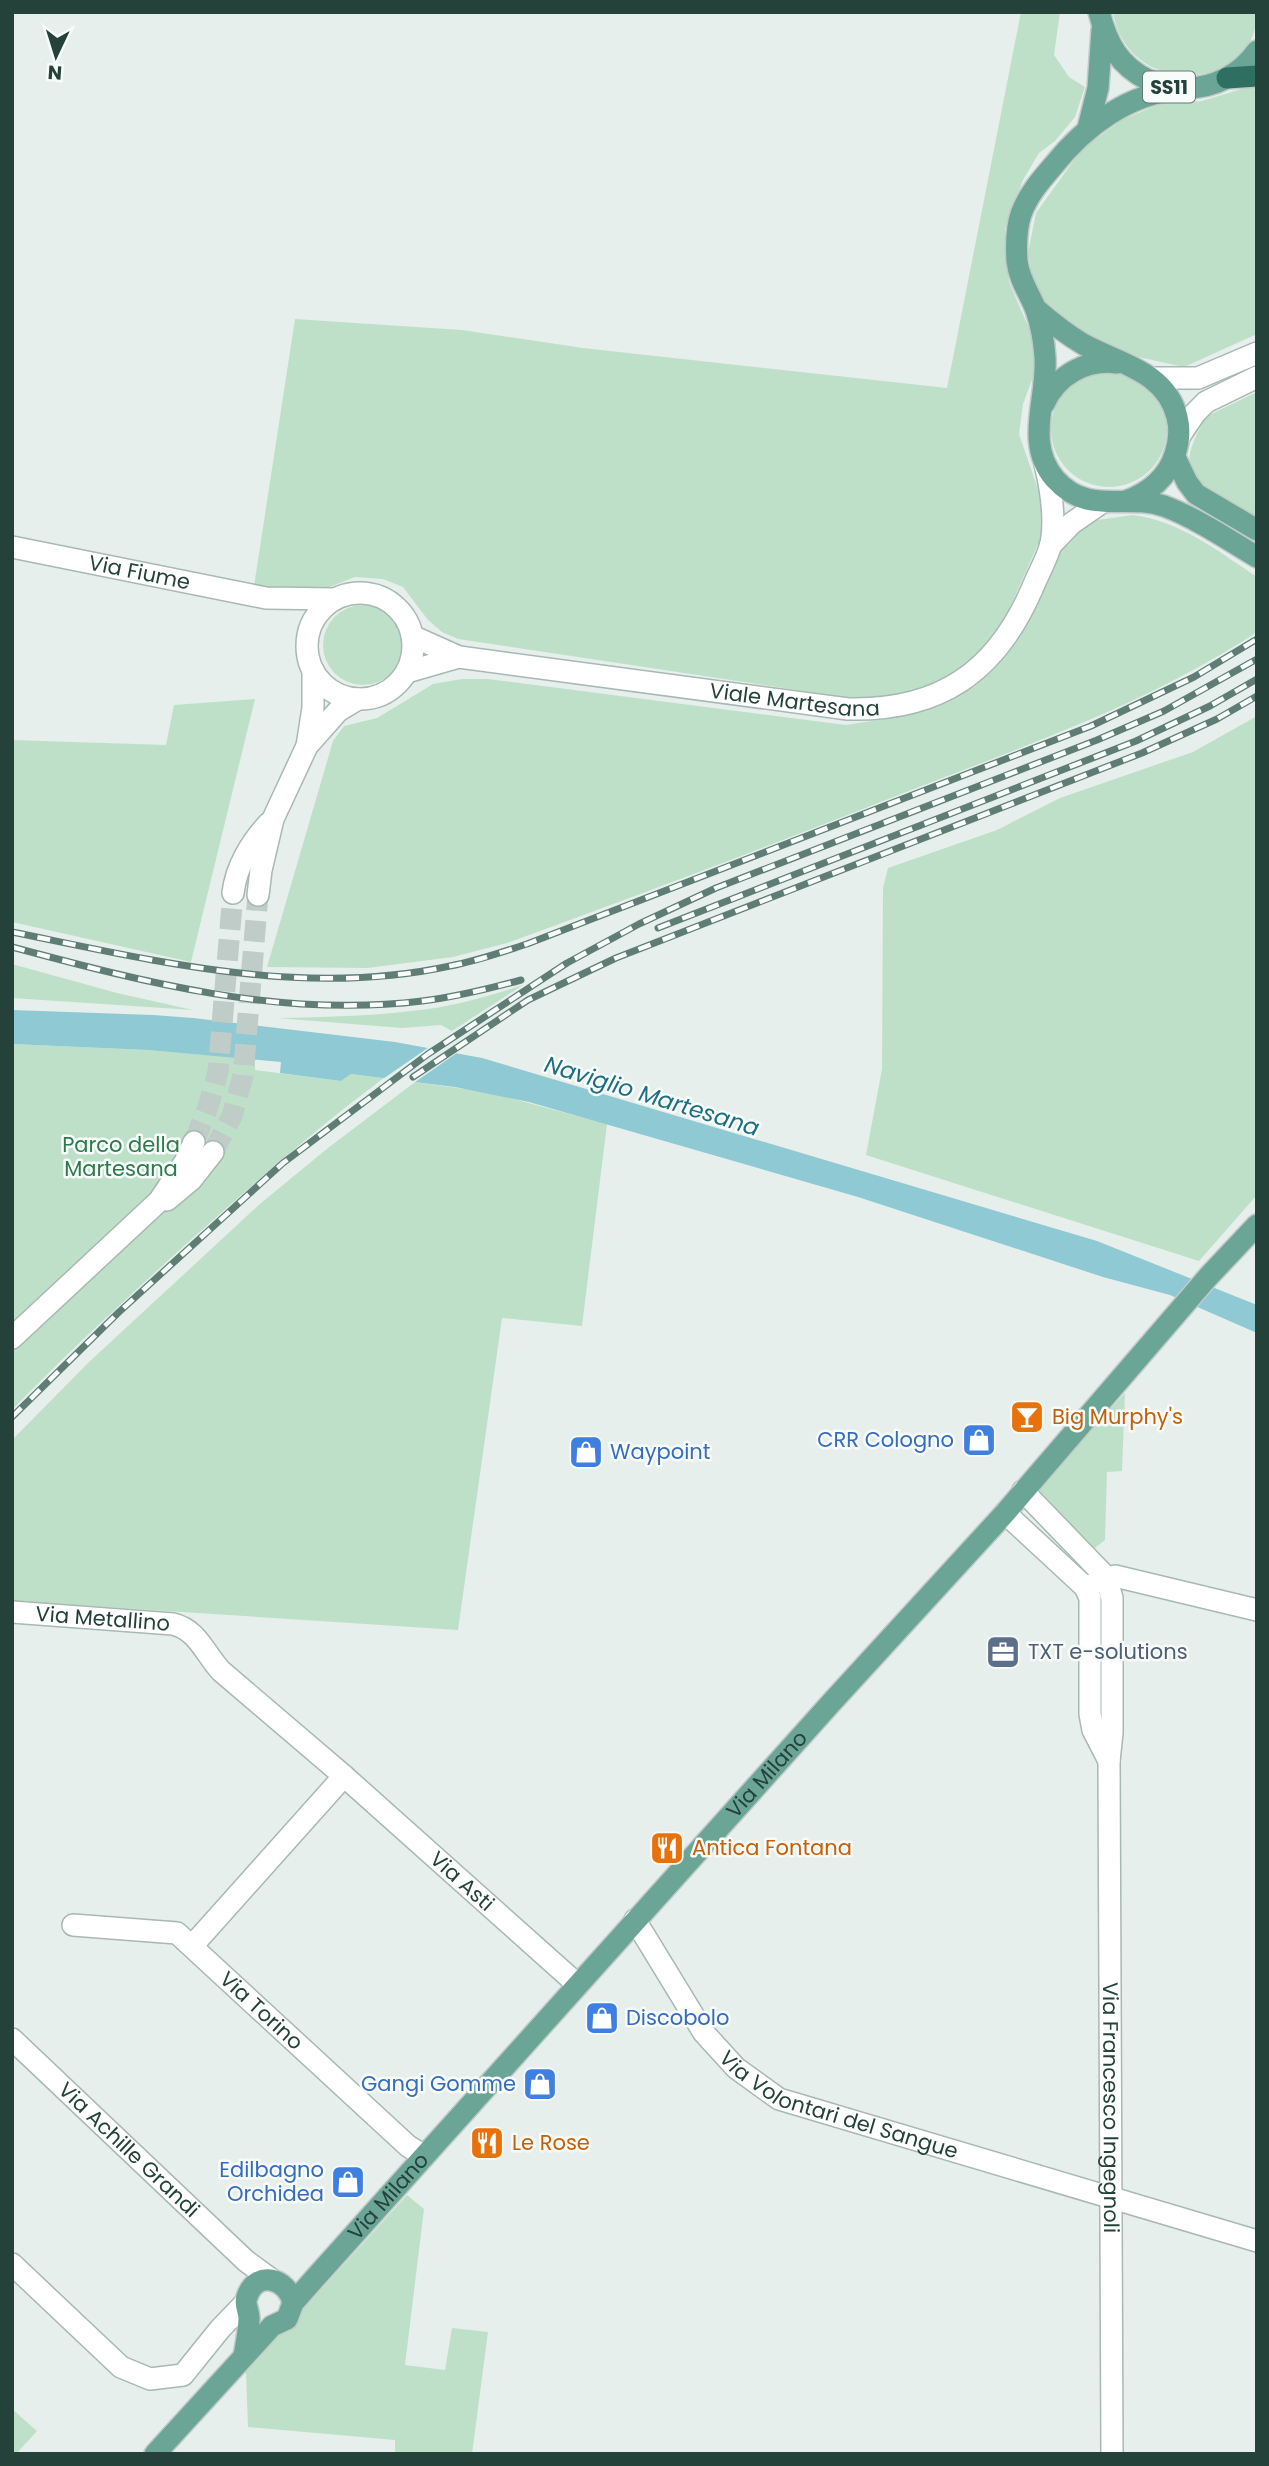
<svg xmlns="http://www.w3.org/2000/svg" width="1269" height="2466" viewBox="0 0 1269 2466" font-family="Poppins,sans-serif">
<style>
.green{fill:#bfe0c8}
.water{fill:#8ec9d4}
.pier{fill:#e6efeb}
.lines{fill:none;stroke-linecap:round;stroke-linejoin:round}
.minor-tunnel{stroke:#bfccc8;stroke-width:21;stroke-dasharray:21 10;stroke-linecap:butt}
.minor-casing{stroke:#a8b8b2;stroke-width:24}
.major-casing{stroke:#c2cac8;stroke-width:24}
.highway-casing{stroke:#c2cac8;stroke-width:24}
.minor{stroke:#fff;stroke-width:21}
.major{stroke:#6aa596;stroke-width:21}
.highway{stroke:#2f6f62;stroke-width:21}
.rail-casing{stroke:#5f7d75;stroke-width:7}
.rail{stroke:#f7fbf9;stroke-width:4.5;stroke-dasharray:13;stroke-linecap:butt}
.labels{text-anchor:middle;stroke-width:5;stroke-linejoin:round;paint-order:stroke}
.shield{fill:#f7fbf9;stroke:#637a73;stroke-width:2}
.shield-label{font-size:19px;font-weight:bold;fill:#24423a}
.street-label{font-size:21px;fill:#24423a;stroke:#f7fbf9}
.park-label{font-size:21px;fill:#2d7a4b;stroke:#f7fbf9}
.food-label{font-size:21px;fill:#c56008;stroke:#f7fbf9;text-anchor:start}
.shop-label{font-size:21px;fill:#366cbe;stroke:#f7fbf9;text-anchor:end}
.service-label{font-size:21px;fill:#4e5e75;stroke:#f7fbf9;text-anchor:start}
.water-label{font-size:23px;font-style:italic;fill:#1c6f80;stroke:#f7fbf9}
</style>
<rect width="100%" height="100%" fill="#e6efeb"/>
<g class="green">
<polygon points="1021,12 1060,12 1054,55 1069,77 1085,87 1075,117 1055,141 1039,153 1023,180 1005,229 1009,282 1032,335 1037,366 1023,404 1019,434 1039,492 1043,519 1040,540 1003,623 977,654 946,678 926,687 903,694 863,700 458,639 442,632 428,620 403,587 383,579 355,577 319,591 254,586 295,319 462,330 583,348 947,388"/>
<path d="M 1113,12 L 1257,12 C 1257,93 1127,100 1113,12 Z"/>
<polygon points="1248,87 1257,87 1257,334 1184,367 1116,352 1052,317 1035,291 1028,253 1036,213 1082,149 1122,120 1162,103 1202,101"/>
<circle cx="1109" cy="429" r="58"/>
<path d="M 1257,392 L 1257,520 C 1235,507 1184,486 1190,453 C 1193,441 1200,428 1205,417 Z"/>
<path d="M 1133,515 C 1180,521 1218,551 1257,577 L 1257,632 C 1152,701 1036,742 919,787 C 782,841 645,893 507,943 L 453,957 L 367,968 L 267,967 L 333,741 L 344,726 L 377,718 L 433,684 L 462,679 L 488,679 L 846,725 L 910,715 L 953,699 L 1003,657 L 1026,626 L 1061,551 L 1080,528 L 1091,521 Z"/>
<circle cx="363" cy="645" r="40"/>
<polygon points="255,699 191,962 12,922 12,740 166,745 174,705"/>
<polygon points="1257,716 1257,1195 1199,1261 866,1155 882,1069 883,888 888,868 997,830 1060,798 1193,752"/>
<polygon points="12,964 117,993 193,1010 12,998"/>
<path d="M 523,985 L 452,1031 L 441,1025 L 402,1028 L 277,1018 C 327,1017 378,1016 428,1009 C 461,1004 492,995 523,985 Z"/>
<path d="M 12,1044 L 148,1050 L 255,1059 L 255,1070 L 341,1081 L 351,1074 L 384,1078 C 314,1130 250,1187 185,1245 C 126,1299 67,1353 12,1410 Z"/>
<polygon points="415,1082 487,1092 607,1124 582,1326 502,1318 458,1630 12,1601 12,1440 89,1362 261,1203 328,1148"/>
<polygon points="1125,1393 1122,1471 1107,1472 1105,1540 1091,1551 1039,1492 1043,1482"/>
<polygon points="407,2195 424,2209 405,2365 445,2370 452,2328 488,2332 472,2454 395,2454 395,2440 248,2427 246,2372"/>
<polygon points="12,2409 37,2431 16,2454 12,2454"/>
</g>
<polygon class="water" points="12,1010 153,1015 193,1018 395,1042 482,1058 1097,1241 1257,1305 1257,1333 1170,1295 1103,1277 858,1197 529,1102 455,1087 351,1074 341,1081 280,1073 281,1062 148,1050 12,1044"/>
<polygon class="pier" points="432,1045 461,1050 411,1085 380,1081"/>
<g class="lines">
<g class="minor-tunnel">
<polyline points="194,1142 208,1107 218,1072 233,893"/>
<polyline points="213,1152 232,1116 243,1076 258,895"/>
</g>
<g class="minor-casing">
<g id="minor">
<polyline points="1153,378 1198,378 1257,353"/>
<polyline points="1179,437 1195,413 1206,402 1257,377"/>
<polyline points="1050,546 1072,523 1101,503"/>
<path id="s1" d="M 12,547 L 266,598 L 335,599"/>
<circle cx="360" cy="646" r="53"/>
<path id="s2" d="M 412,636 L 459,657 L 848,709 C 940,711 996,672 1032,589 C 1038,574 1047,559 1051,544 C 1056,518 1051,489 1045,464"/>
<polyline points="407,672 459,657"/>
<polyline points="307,746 338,711 358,699"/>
<path d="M 233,893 C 236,867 251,842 269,823"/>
<polyline points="258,895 261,870 273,819 307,746 313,708 313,671"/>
<polyline points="167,1200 191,1180 213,1152"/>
<polyline points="12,1338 159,1201 185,1162 194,1142"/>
<path id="s3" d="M 1023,1491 L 1106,1577 L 1112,1598 L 1112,1733 L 1109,1761 L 1112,2454"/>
<polyline points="1005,1513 1085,1587 1090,1598 1090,1714 1093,1730 1109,1761"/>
<polyline points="1096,1582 1115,1576 1257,1610"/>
<path id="s4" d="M 12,1612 L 173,1624 C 198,1630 205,1654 221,1671 L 344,1776 L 578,1985"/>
<path id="s5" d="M 635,1920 L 704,2033 L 736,2068 L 779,2099 L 1257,2241"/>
<path id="s6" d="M 73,1925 L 177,1933 L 408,2146 L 424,2156"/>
<polyline points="193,1945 344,1776"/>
<path id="s7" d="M 12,2039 L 246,2261 L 272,2280"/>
<polyline points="12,2264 121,2367 150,2379 183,2375 220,2329 246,2302"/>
</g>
</g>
<g class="major-casing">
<g id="major">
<path d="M 1099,12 C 1103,27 1107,40 1116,53 C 1150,101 1224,99 1257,51"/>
<path d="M 1180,89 C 1128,94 1085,126 1053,166 C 1040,181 1028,195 1021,214 C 1016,229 1016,246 1017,261 C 1019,280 1030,294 1036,310 C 1041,325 1044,342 1045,357 C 1048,399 1024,443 1055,479 C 1088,516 1125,493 1164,506 C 1196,518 1227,539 1257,557"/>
<polyline points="1088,128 1098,88 1102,30"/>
<path d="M 1036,309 C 1051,322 1066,334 1083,344 C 1119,364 1166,371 1177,417 C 1180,429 1179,442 1175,454 C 1168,477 1149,493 1126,501"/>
<path d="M 1044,404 C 1057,375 1086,359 1117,363"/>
<polyline points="1175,457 1187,482 1196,494 1257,530"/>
<path d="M 244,2356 C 246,2344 249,2330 249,2318 C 249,2310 244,2305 247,2297 C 256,2269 288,2278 293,2303"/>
<path id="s8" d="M 155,2454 L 272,2326 L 287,2319 L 293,2303 L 316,2277 L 831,1703 L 1005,1513 L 1208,1277 L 1257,1225"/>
</g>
</g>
<g class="highway-casing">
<polyline id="highway" points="1227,78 1257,76"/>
</g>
<use href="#minor" class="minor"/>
<use href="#major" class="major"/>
<use href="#highway" class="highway"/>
<g class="rail-casing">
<g id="rail">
<polyline points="658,928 1136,741 1210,706 1257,679"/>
<path d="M 12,932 C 156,961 303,998 450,966 C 477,961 502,952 527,944 L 1091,726 L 1194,677 L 1257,639"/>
<path d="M 12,947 C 147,983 281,1018 422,1001 C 455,997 488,989 521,980"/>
<polyline points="413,1077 528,1000 616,958 1142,753 1217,719 1257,696"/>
<polyline points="12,1417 119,1312 283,1163 428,1054 567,963 639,924 716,888 1097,740 1164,711 1257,659"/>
</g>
</g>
<use href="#rail" class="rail"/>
</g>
<defs>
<g id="bar-square" transform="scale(1.75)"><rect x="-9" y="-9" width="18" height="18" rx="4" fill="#e8710a" stroke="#f7fbf9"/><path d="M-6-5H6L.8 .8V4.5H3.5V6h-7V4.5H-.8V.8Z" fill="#fff"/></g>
<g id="shop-square" transform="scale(1.75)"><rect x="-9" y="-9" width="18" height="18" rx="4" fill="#3f7fe0" stroke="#f7fbf9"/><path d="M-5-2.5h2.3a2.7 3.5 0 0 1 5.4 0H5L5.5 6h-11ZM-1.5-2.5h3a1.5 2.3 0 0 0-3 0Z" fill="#fff"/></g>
<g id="office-square" transform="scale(1.75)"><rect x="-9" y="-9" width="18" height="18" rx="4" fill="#5c6f8a" stroke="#f7fbf9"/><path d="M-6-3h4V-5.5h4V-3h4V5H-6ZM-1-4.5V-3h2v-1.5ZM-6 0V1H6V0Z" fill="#fff"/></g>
<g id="restaurant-square" transform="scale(1.75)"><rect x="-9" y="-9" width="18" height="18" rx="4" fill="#e8710a" stroke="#f7fbf9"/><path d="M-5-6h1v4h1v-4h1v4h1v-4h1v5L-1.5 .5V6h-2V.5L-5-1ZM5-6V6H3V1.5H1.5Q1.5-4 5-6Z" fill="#fff"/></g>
</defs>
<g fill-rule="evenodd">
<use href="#bar-square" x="1027" y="1417"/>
<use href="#shop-square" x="979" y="1440"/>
<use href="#shop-square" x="586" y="1452"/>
<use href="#office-square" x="1003" y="1652"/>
<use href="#restaurant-square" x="667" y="1848"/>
<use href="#shop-square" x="602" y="2018"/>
<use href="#shop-square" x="540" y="2084"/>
<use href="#restaurant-square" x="487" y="2143"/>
<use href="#shop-square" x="348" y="2182"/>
</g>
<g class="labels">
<rect class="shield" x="1143" y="71.5" width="52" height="31" rx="5"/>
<g class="shield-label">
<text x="1169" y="94">SS11</text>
</g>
<g class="street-label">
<text dy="7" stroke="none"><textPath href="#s1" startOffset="130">Via Fiume</textPath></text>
<text dy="7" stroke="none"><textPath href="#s2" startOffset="390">Viale Martesana</textPath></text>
<text dy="7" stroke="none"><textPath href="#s4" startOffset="91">Via Metallino</textPath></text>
<text dy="7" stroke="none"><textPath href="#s8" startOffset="917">Via Milano</textPath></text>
<text dy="7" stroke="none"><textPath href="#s4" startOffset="550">Via Asti</textPath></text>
<text dy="7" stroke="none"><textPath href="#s6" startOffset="219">Via Torino</textPath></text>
<text dy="7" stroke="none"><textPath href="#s5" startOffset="290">Via Volontari del Sangue</textPath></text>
<text dy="7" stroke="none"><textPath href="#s3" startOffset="651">Via Francesco Ingegnoli</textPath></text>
<text dy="7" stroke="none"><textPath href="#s7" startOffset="161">Via Achille Grandi</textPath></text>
<text dy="7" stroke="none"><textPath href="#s8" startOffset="350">Via Milano</textPath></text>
</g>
<g class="park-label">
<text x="121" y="1152">Parco della<tspan x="121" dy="24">Martesana</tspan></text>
</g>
<g class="food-label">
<text x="1052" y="1424">Big Murphy's</text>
<text x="692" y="1855">Antica Fontana</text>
<text x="512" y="2150">Le Rose</text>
</g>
<g class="shop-label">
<text x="954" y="1447">CRR Cologno</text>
<text x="610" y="1459" text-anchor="start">Waypoint</text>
<text x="626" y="2025" text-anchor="start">Discobolo</text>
<text x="516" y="2091">Gangi Gomme</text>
<text x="324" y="2177">Edilbagno<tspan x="324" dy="24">Orchidea</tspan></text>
</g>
<g class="service-label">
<text x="1028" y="1659">TXT e-solutions</text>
</g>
<g class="water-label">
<text transform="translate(652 1096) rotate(17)" y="8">Naviglio Martesana</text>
</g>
</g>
<rect width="1269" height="2466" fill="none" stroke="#24423a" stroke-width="28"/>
<g transform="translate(56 56) rotate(184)" stroke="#f7fbf9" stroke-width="5" paint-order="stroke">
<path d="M0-5L12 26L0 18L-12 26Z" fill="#24423a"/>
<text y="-10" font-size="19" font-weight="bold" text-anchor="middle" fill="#24423a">N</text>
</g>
</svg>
